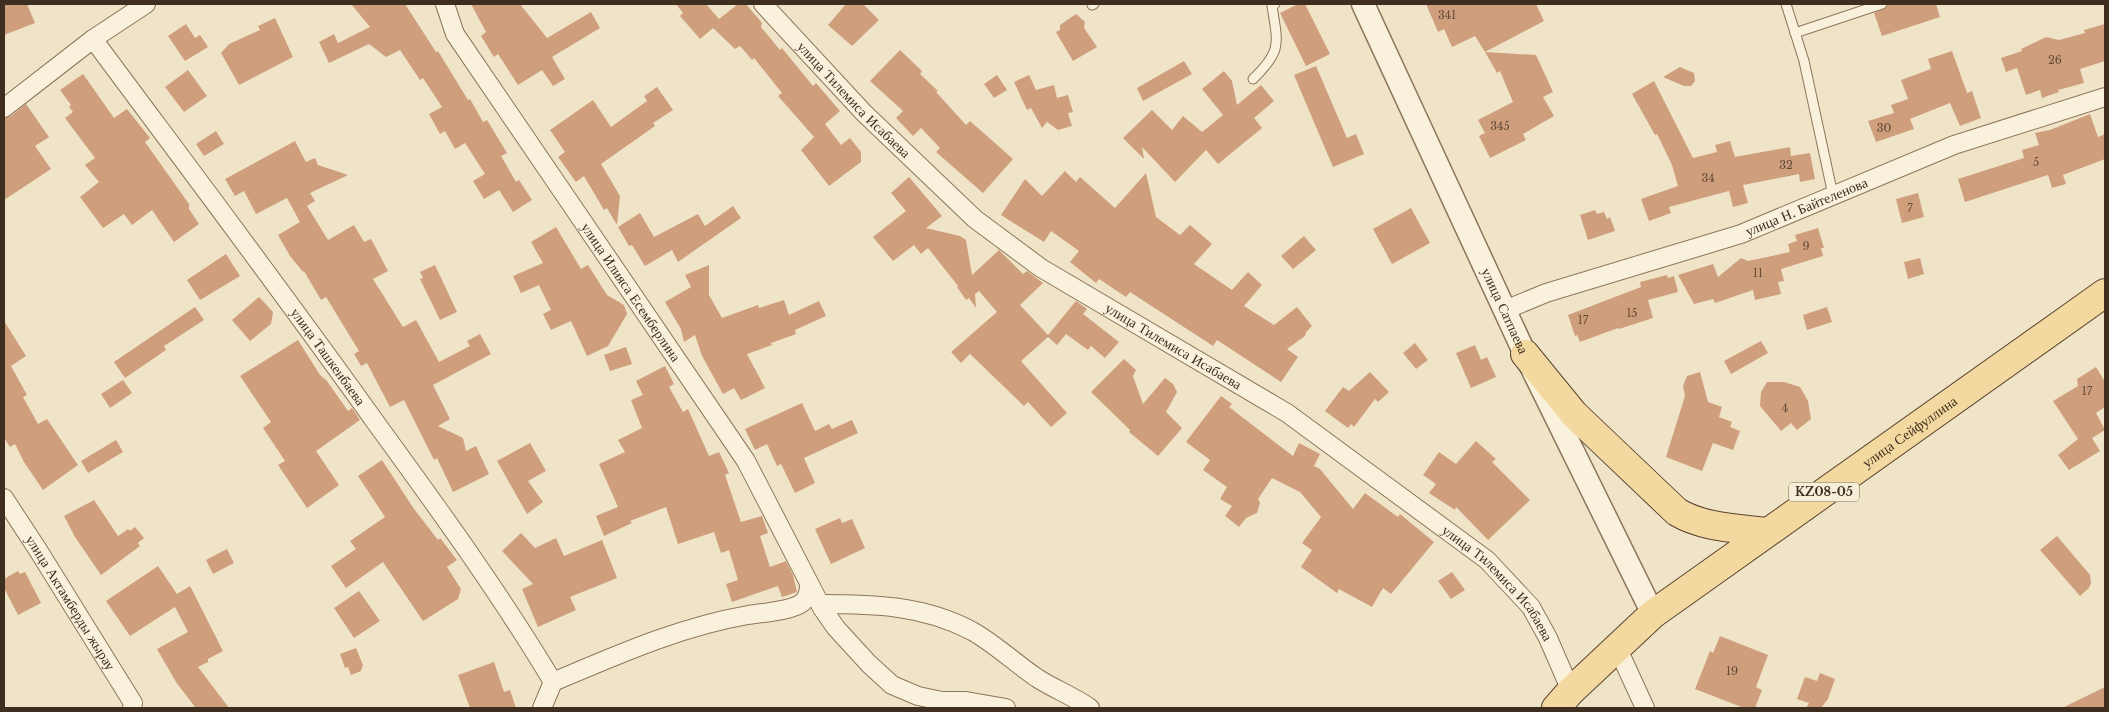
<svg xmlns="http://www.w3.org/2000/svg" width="2109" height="712" viewBox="0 0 2109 712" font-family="'Libre Baskerville',serif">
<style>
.building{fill:#cf9f7d}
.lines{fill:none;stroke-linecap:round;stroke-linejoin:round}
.service-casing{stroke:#8d765c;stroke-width:11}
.minor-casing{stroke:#8d765c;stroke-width:20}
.tertiary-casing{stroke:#8d765c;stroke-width:25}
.primary-casing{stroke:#5b4430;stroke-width:30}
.service{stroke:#faf1dc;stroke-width:9}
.minor{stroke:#faf1dc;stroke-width:18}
.tertiary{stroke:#faf1dc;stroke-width:22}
.primary{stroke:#f3d9a0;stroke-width:28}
.labels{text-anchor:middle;stroke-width:5;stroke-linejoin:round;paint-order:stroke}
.number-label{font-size:11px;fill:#624a37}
.shield{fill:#f7eed8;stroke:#756857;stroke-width:1}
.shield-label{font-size:12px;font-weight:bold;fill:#3d2e20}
.street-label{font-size:14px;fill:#3d2e20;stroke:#f7eed8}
</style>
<rect width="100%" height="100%" fill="#f0e4c8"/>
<g class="building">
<polygon points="4,4 27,4 35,23 4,35"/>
<polygon points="351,4 405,4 436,52 438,51 468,100 470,99 483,122 487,120 507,153 501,156 516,182 519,180 532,200 513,212 499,190 484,199 473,181 485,174 465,143 455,149 445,131 440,134 429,114 442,107 423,78 420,80 400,50 386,57 369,44 329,63 319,42 334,34 338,43 370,27"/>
<polygon points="471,4 520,4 547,38 591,12 600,28 552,57 565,79 553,86 542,70 518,85 498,54 494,57 481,36 486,32"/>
<polygon points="676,4 706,4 719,19 738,4 746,4 762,23 761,27 780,50 782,48 813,86 816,83 840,111 825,124 841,145 850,138 861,152 861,162 829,186 801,150 814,137 778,96 782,93 754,58 752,60 740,46 735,49 713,28 700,39 680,16 683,13"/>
<polygon points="846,4 863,4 879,20 852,46 828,25"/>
<polygon points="1298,4 1305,4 1330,54 1306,66 1280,13"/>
<polygon points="1426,4 1536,4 1544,21 1485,52 1475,36 1452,47 1444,29 1438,32"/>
<polygon points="1888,4 1936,4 1940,17 1882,36 1874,13 1886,8"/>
<polygon points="1076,14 1085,22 1084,28 1097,47 1073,61 1056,32 1060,30 1060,25"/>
<polygon points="275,18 293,57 239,85 221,53 229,44 260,30 258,26"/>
<polygon points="186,24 195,38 200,35 208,47 185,61 168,36"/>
<polygon points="2105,24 2105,61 2080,69 2084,83 2058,90 2059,92 2042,98 2040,90 2026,95 2017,68 2006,72 2001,58 2022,51 2021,49 2046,37 2059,40 2085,33 2084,30"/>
<polygon points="900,50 922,71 920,74 938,91 936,92 966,125 970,121 1013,159 983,193 936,152 940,148 921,128 913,136 896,118 903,111 870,81"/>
<polygon points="1952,51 1967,93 1972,91 1981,118 1960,126 1950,103 1910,119 1914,129 1876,142 1868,121 1894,113 1891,105 1908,99 1901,80 1931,69 1928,59"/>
<polygon points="1485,52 1536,55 1553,92 1543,97 1554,116 1523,134 1526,140 1490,158 1479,136 1485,133 1478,120 1513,102 1500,71 1497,73"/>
<polygon points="1184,61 1192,74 1143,101 1137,88"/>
<polygon points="1316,66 1347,138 1356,134 1364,154 1333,167 1294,75"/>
<polygon points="1680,67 1694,73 1695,81 1691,86 1684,86 1663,77"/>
<polygon points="188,70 207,96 184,112 165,87"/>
<polygon points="1224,71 1232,81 1237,105 1261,85 1274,101 1254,118 1262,128 1218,164 1206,150 1175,182 1142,147 1144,159 1123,138 1152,110 1172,130 1183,116 1202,132 1223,115 1202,89"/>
<polygon points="83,74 114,118 127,109 150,138 145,142 189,204 189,209 199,224 174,242 152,210 132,225 124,214 103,228 80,197 99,182 85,165 95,158 65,118 73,112 69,107 71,105 60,90"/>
<polygon points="997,75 1007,90 994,98 984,84"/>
<polygon points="1029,75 1036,90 1054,85 1057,98 1068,95 1073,112 1068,113 1072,126 1058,130 1047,122 1042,128 1031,108 1027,110 1014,82"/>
<polygon points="1654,81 1693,158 1717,152 1715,145 1730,141 1735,157 1790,147 1791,156 1810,153 1815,179 1800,182 1799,174 1743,185 1748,203 1733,207 1729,191 1669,207 1671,213 1649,221 1641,199 1678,186 1672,165 1657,134 1655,135 1632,94"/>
<polygon points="657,87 673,110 653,123 655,126 601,164 620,196 617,225 607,208 604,210 584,176 576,182 558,157 565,152 550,130 593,100 611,127 647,101 644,96"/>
<polygon points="26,104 49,137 35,146 51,169 4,200 4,118 11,116"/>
<polygon points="2090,114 2098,137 2105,134 2105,159 2063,175 2066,184 2052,188 2048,175 1965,202 1958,179 2024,158 2022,150 2039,145 2035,133 2050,130"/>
<polygon points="216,131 224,144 204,156 196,144"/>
<polygon points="295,141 306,162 315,158 318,165 348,175 310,193 315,201 307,206 328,240 354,225 364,242 371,239 388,271 373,279 403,327 416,320 439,362 470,346 467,341 480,334 491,354 433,385 450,419 438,426 463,438 466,451 476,446 489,474 453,492 437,458 434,460 404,400 390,407 367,363 361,366 354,354 359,351 326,297 321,300 304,271 303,272 290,256 278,235 300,222 287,198 256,214 244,191 235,196 225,179"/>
<polygon points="1065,171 1076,182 1080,177 1115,208 1146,173 1156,217 1180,235 1190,225 1212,244 1194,264 1232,290 1248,272 1262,285 1244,306 1274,325 1297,307 1312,326 1306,332 1305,336 1287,349 1298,357 1281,382 1217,340 1213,346 1130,292 1126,297 1099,279 1096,283 1070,262 1079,251 1051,231 1044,242 1001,215 1025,179 1042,196"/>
<polygon points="909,177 942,216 926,228 960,236 966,240 972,275 999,250 1023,274 1027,271 1043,283 1020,305 1048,335 1076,301 1087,309 1083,314 1119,342 1105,358 1091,346 1088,350 1066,334 1057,345 1048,337 1021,361 1067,413 1051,427 1028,402 1024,406 970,354 961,363 951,352 997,312 979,291 975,294 976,308 969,298 966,300 957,287 958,286 928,248 921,254 914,245 893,261 873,237 906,211 891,193"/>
<polygon points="1918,193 1924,217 1902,223 1896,199"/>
<polygon points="733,206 741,218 678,262 672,250 645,266 632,245 629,246 618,227 640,213 654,237 698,214 705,226"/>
<polygon points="1411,208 1430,243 1392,264 1373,229"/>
<polygon points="1595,210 1597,214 1604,212 1607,219 1610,217 1615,231 1588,240 1580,215"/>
<polygon points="556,227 581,269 588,265 607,295 624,305 627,314 608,346 587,356 571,321 551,330 543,314 551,310 539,285 521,293 513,276 543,263 531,242"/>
<polygon points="1818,228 1824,248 1821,248 1823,256 1781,269 1784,281 1778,282 1781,294 1755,300 1753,290 1715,303 1713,299 1694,304 1678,275 1713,264 1718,277 1741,258 1748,261 1790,252 1788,244 1797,241 1795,235"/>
<polygon points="1304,236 1316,250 1293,269 1281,256"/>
<polygon points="226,254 240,276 200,300 187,280"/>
<polygon points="1920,258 1924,274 1908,279 1904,262"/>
<polygon points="435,265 457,312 440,320 420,279 423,278 420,272"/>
<polygon points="709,265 709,295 722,318 758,305 759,308 784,300 789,315 819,301 826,316 795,330 796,334 771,343 772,345 747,354 765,388 741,400 734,388 723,394 702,356 695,335 684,342 681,329 665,302 691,287 685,275"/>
<polygon points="1667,275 1668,278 1674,276 1678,292 1648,300 1653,318 1619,329 1618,328 1580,342 1577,335 1575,336 1568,315 1641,287 1640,282"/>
<polygon points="259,297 273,312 271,324 250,341 232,320"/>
<polygon points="195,307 204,320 164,346 166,350 125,378 114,362"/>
<polygon points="1827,307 1832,322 1807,330 1803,315"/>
<polygon points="4,321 26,356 11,366 27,395 23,397 38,424 47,419 78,465 43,490 24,462 15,444 10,447 4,438"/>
<polygon points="298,340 320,375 327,381 348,411 352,408 360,420 316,451 339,485 307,508 278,465 285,461 263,428 271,422 240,376"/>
<polygon points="1761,341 1768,353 1731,374 1724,361"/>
<polygon points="1415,343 1428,360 1416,369 1403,353"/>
<polygon points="1475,345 1481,360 1487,357 1496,377 1471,388 1456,353"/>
<polygon points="626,347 632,364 610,371 604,355"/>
<polygon points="1124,359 1136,370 1133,376 1143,404 1165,378 1173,384 1177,392 1166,412 1182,428 1158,456 1129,432 1130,430 1091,392"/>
<polygon points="665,366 674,384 669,387 683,412 688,409 709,456 719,452 729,473 725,475 741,522 762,516 768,533 760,536 770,567 786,561 793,575 797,592 782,597 778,586 732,602 726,584 738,580 729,550 721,553 714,532 678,544 666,507 630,521 632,523 604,536 596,516 618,507 599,464 625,452 618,440 642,428 631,400 643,395 636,381"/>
<polygon points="2096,367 2105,382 2105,407 2096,413 2105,430 2092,438 2100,451 2069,470 2058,455 2078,439 2053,401 2078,386 2077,379"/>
<polygon points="1370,372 1389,392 1378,402 1375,399 1354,427 1351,424 1348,428 1325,411 1343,387 1349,391"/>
<polygon points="1700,372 1708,402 1722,407 1719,417 1732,422 1730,427 1740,431 1733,450 1713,443 1702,471 1666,457 1685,396 1683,386 1687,376"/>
<polygon points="123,380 132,393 110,408 101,394"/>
<polygon points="1767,382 1784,382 1800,387 1808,401 1811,419 1797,430 1791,423 1781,431 1760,406 1761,392"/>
<polygon points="1221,396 1232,404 1229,407 1293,456 1299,443 1320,454 1314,466 1320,469 1353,509 1365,493 1398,517 1400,514 1434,542 1391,594 1383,588 1372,607 1339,589 1337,593 1301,567 1312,550 1302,543 1321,517 1300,492 1272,478 1258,499 1260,503 1257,513 1246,518 1239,527 1225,516 1232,506 1220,499 1227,487 1203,470 1210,460 1186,442"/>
<polygon points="802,403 815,431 829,424 832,429 852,420 858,433 804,458 815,483 795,493 781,464 777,466 767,444 755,450 745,429"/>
<polygon points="116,440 123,452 88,473 81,461"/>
<polygon points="1476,441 1496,459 1492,462 1530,500 1488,540 1456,507 1455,510 1429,493 1436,484 1423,475 1439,452 1456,464"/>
<polygon points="530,443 546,471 528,481 543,502 527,514 497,461"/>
<polygon points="382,460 414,509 438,540 440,538 457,560 447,567 461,589 458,599 423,621 383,562 346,588 331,566 356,549 350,541 385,517 358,476"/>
<polygon points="94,500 118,536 128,529 130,531 135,527 144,538 138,543 140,546 101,575 75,537 64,516"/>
<polygon points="840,518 842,523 852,519 865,548 831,564 815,529"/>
<polygon points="521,533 535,548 556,538 564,556 602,540 617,578 570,597 576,610 538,627 522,589 533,584 502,551"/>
<polygon points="2057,536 2090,575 2091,583 2089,588 2080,596 2040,550"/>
<polygon points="227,549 234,563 213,574 206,560"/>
<polygon points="158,566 177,594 190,586 223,651 208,659 208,662 198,667 229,708 195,707 176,682 157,649 188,632 175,607 130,636 106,601"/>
<polygon points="18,571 20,574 25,572 41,603 18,615 4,588 4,579"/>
<polygon points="1452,572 1465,590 1451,599 1438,581"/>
<polygon points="359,591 380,621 354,638 334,608"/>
<polygon points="1720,636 1768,655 1756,687 1762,690 1755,708 1744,708 1695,689 1710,651 1713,653"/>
<polygon points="356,648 363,665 361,671 351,675 348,667 345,668 340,654"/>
<polygon points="494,662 504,692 510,690 516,708 470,708 458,675"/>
<polygon points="1820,673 1835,679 1828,699 1821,708 1806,708 1809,703 1797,699 1805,677 1817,681"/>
<polygon points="2105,687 2105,708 2062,708"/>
</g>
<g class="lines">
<g class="service-casing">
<g id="service">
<polyline points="1786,4 1804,61 1833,195"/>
<polyline points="1092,5 1094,4"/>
<polyline points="1795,33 1882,4"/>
<path d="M 1253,79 C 1282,51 1278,44 1272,6 L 1275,4"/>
</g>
</g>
<g class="minor-casing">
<g id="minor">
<path id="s1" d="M 445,4 L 455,34 L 746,461 L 822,608 L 836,628 L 869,664 L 892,685 L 918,696 L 942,701 L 966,701 L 1006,708"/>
<path id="s2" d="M 763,4 L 864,113 L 975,219 L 1041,268 L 1287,413 L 1487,560 L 1531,607 L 1548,638 L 1571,691"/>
<path id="s3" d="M 93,39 C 188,167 284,294 376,423 C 438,508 499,592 553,682"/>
<polyline points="4,108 93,39 146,4"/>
<path id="s4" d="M 1505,310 L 1546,293 L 1741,234 L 1954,145 L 2105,97"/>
<path id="s5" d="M 4,498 L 38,550 L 133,703 L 132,708"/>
<path d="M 820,604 C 873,604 923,605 972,631 C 995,644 1015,663 1037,678 C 1054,689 1073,696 1090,708"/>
<polyline points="1617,647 1645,708"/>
<path d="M 542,708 L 553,682 C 617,655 679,627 748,615 C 761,613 793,611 803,602 C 808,597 809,591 809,585"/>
</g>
</g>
<g class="tertiary-casing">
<g id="tertiary">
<path id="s6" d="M 1363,4 L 1525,354 L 1653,614"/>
</g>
</g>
<g class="primary-casing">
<g id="primary">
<path d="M 1525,354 L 1574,414 L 1677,512 C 1704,528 1737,528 1767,532"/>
<path id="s7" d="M 1556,708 L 1571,691 L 1653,614 L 2105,293"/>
</g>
</g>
<use href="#service" class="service"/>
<use href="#minor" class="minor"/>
<use href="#tertiary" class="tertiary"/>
<use href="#primary" class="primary"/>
</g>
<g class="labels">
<g class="number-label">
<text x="1447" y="19">341</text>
<text x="2055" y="64">26</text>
<text x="1500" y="130">345</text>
<text x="1884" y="132">30</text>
<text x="2036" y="166">5</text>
<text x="1786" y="169">32</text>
<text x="1708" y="182">34</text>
<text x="1910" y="212">7</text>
<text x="1806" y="250">9</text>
<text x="1758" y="277">11</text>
<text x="1632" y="317">15</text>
<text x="1583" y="324">17</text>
<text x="2087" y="395">17</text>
<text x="1785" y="412">4</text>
<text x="1732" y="675">19</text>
</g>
<rect class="shield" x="1789" y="482.5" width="70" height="19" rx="4"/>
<g class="shield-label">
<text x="1824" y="496">KZ08-05</text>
</g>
<g class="street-label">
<text dy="5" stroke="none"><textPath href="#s2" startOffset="132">улица Тилемиса Исабаева</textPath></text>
<text dy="5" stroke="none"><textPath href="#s4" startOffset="319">улица Н. Байтеленова</textPath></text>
<text dy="5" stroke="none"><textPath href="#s1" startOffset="344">улица Илияса Есемберлина</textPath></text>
<text dy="5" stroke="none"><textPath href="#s6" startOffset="338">улица Сатпаева</textPath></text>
<text dy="5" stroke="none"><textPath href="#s2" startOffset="538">улица Тилемиса Исабаева</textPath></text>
<text dy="5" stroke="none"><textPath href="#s3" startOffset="395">улица Ташкенбаева</textPath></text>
<text dy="5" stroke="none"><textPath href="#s7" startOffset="450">улица Сейфуллина</textPath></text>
<text dy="5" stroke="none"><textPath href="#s2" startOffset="942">улица Тилемиса Исабаева</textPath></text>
<text dy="5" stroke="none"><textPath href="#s5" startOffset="124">улица Актамберды жырау</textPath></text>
</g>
</g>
<rect width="2109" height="712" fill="none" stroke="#3d2e20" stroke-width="10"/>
</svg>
